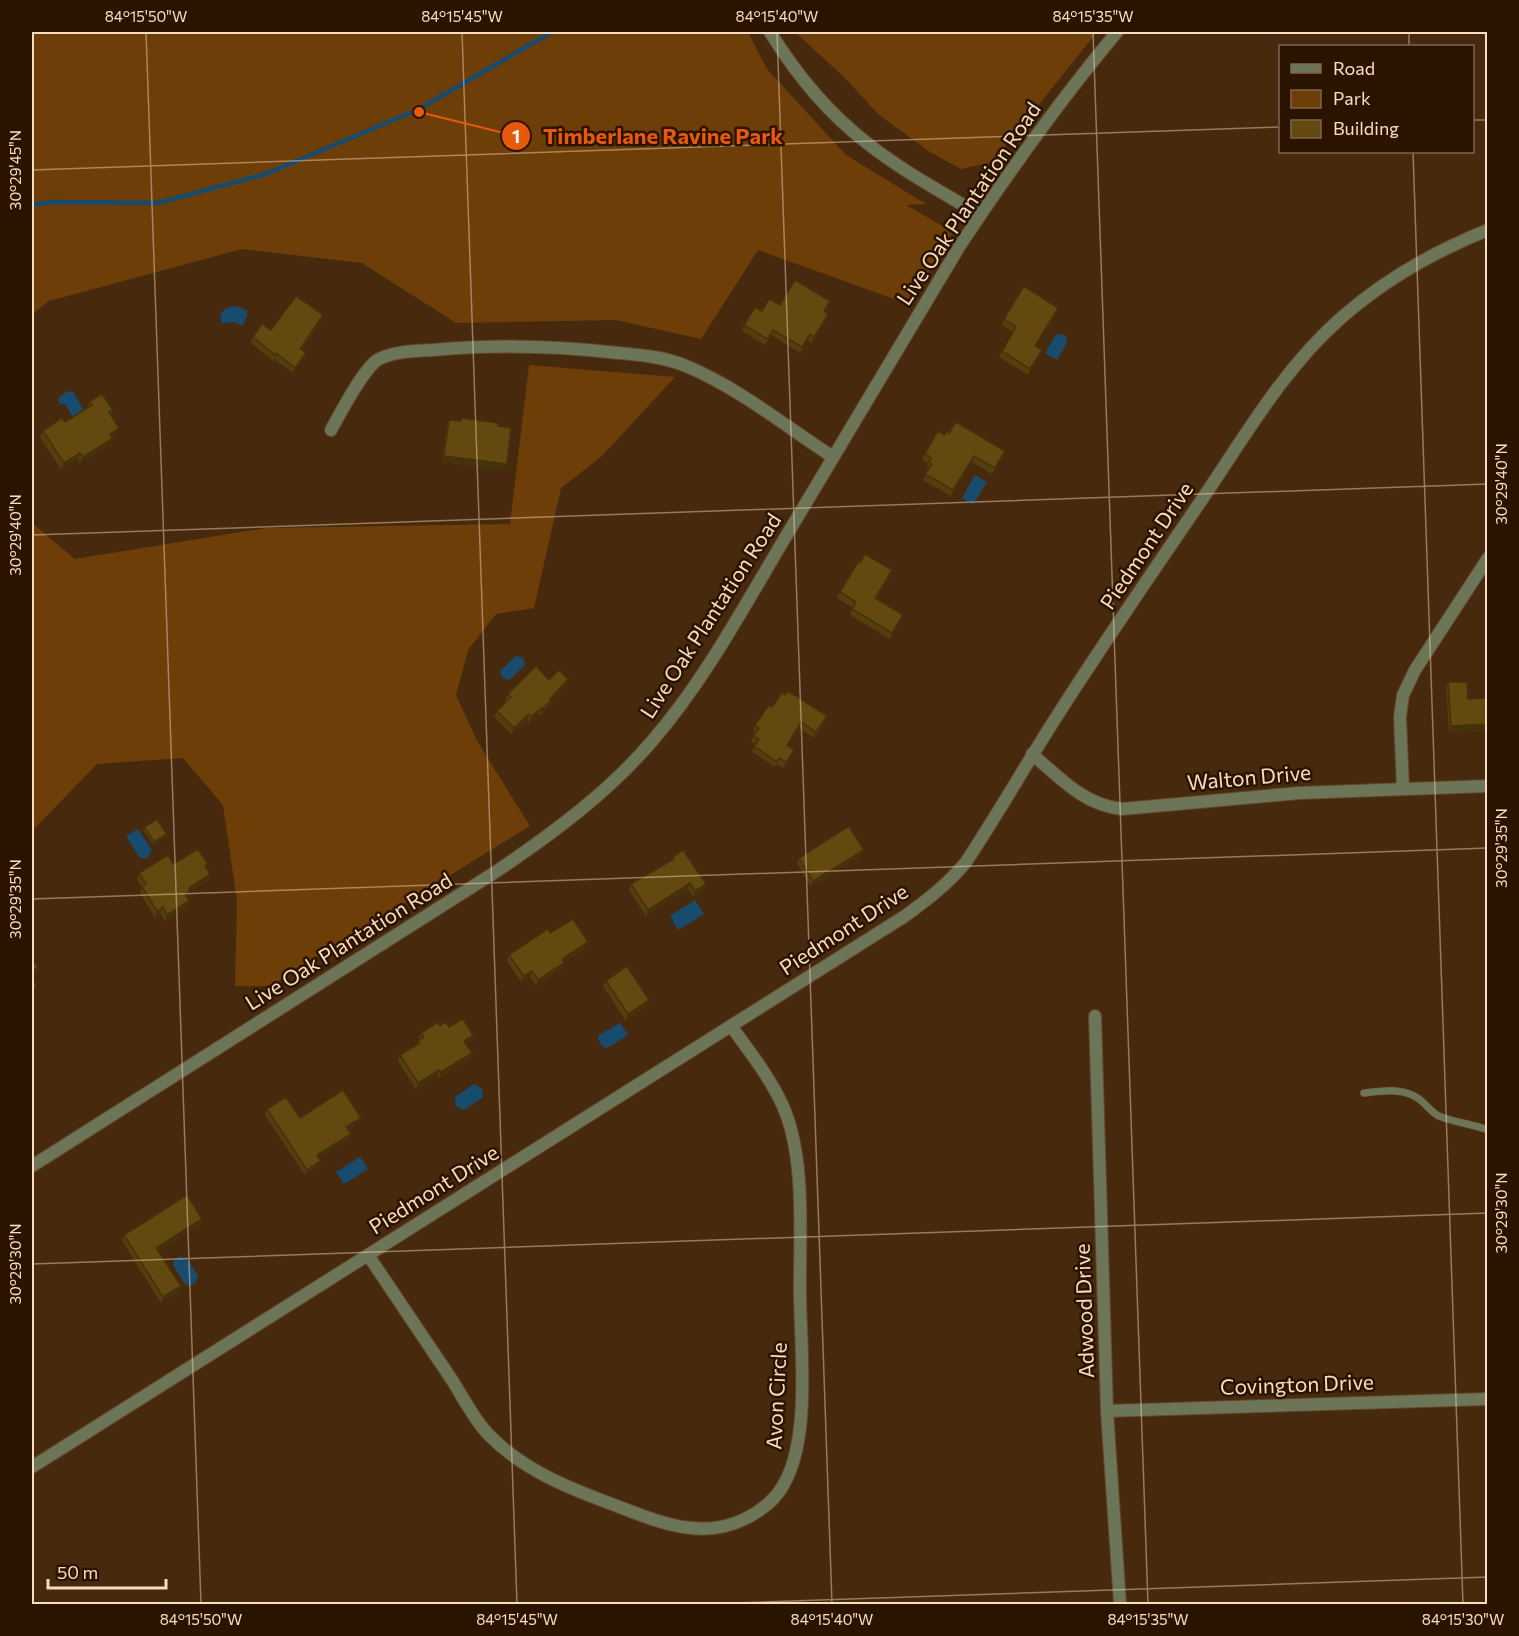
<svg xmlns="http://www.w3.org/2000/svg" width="1519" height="1636" viewBox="0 0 1519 1636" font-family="Commissioner,sans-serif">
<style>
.green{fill:#6d3e08}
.water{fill:#184c6e}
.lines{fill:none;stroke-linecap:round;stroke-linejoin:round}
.stream{stroke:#184c6e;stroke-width:4.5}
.service-casing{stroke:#64462b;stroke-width:8}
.minor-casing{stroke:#64462b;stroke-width:14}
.tertiary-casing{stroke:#64462b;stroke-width:14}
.service{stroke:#6c7558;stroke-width:7}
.minor{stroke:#6c7558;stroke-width:12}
.tertiary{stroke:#6c7558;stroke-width:12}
.wall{fill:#553e0d}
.shaded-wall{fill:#45320a}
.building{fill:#63480f;stroke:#45320a;stroke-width:1.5}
.ticks{fill:none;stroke:#fbdbc1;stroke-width:1.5;stroke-opacity:0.45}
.labels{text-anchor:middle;stroke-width:5;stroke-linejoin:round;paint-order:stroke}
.street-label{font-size:21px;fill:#fbdbc1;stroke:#2a1400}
.leader{fill:none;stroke:#e8590c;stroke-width:2}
.callout-dot{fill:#e8590c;stroke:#2a1400;stroke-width:2}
.mark-label{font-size:18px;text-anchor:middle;font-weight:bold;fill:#fff}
.callout-label{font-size:22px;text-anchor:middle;font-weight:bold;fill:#e8590c;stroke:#2a1400;stroke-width:5;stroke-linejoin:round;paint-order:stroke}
.neatline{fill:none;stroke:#fbdbc1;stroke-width:2}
.ticks-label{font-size:15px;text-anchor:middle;fill:#fbdbc1}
</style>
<rect width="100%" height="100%" fill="#472a0e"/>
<g class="green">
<polygon points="32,32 748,32 767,69 846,155 926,204 906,205 953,232 908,304 758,250 701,339 616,320 456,323 362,263 242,249 49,301 32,314"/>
<polygon points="795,32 1097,32 993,162 961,169 930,152 879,115 844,77"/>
<polygon points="529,365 675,377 601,457 561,488 534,608 496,614 468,650 456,695 477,741 530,826 270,986 235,986 237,901 223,805 183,758 97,764 32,831 32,523 75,559 266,528 510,524"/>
</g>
<g class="water">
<polygon points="235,306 247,310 247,316 243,325 241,326 235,322 222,323 220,314 227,308"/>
<polygon points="1063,334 1066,337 1067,343 1057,360 1045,353 1056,335"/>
<polygon points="68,391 73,392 85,412 74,419 65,404 61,404 58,401 59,397"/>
<polygon points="975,475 987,482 973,504 962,498"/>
<polygon points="516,656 523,658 525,665 509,680 503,678 500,671"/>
<polygon points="138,829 152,850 147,858 140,858 126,836"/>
<polygon points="695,900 704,914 678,930 670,916"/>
<polygon points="620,1023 628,1035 607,1048 603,1047 598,1039 599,1035"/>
<polygon points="474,1084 482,1089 483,1097 464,1110 456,1106 455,1097"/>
<polygon points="360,1157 368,1169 344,1184 336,1172"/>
<polygon points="181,1256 183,1258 186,1257 198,1276 196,1282 190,1286 185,1284 173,1265 174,1260"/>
</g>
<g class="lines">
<polyline class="stream" points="32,205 51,202 158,203 266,174 419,109 552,32"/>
<g class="service-casing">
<path id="service" d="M 1364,1093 C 1383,1091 1403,1087 1419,1099 C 1426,1104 1430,1111 1437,1115 C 1447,1121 1473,1124 1488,1130"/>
</g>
<g class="minor-casing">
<g id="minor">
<path d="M 331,430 C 340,414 364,367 379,359 C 395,351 416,351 433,350 C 495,344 557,346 619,353 C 641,355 665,357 686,366 C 739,388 785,426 833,457"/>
<path d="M 1032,754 C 1060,778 1084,805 1122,809 L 1299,793 L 1488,786"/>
<polyline points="1403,789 1400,717 1403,695 1415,670 1488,558"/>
<polyline points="1095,1016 1107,1411 1120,1604"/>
<path d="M 368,1255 C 396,1296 424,1338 452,1380 C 463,1397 474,1420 489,1435 C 522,1469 566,1487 609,1503 C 659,1522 707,1545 757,1512 C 768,1505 779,1494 785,1482 C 810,1436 801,1350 800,1298 C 799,1239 807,1158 782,1104 C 769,1076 749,1051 731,1026"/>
<polyline points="1107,1411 1488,1399"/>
<path d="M 32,1467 L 905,916 C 927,900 948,884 966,862 C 998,814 1026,764 1057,716 C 1104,642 1154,570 1203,498 C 1245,436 1284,368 1341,318 C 1383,281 1435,251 1488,230"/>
</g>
</g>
<g class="tertiary-casing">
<g id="tertiary">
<path d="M 770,32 C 796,74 828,113 867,143 C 902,171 942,192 980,215"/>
<path d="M 32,1166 L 497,871 C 553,833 609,792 653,740 C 704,681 742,610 782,543 C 841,444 900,346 959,247 C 1008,173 1060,100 1117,32"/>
</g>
</g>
<use href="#service" class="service"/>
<use href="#minor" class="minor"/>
<use href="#tertiary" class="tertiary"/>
</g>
<g class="wall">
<polygon points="830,301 825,312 828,314 826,320 812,343 808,340 800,353 771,335 765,345 742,331 744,325 762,311"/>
<polygon points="1056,314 1036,346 1042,350 1040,356 1028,375 999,357 1002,351 1013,332 1002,325 1004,319"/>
<polygon points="321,321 302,350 306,353 304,359 293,373 274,359 273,361 251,343 253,337 271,330"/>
<polygon points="90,401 113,410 111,415 117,434 112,437 110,444 80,463 78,459 61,469 40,437 43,431 65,422 88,407"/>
<polygon points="462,418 498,426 504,470 442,462 447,426 449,420 460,421"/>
<polygon points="945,435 1003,457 992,474 972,462 951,496 923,480 929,469 927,468 928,463 922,460 925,454"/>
<polygon points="892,570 890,576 876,599 901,621 890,639 850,615 853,608 837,598 840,592"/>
<polygon points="568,679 566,685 551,701 549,707 540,715 538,714 529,723 527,720 511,734 494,717 497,711 507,701 505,700 508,694 549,680"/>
<polygon points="1448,682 1468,699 1488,698 1488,730 1449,732 1446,688"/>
<polygon points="772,707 825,722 814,738 799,728 788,746 792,756 783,768 777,764 775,767 752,752 755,744 751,742 755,733 753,731 755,725"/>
<polygon points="144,827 166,837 153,845 143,830"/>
<polygon points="861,855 811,887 797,863 799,858"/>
<polygon points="673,857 706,884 703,890 693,897 688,889 646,916 629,890 631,884 672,860"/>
<polygon points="173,864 206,868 210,874 208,880 190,891 188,897 187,898 187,907 165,921 160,913 155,917 140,893 142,887 137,879 139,873"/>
<polygon points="550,933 588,942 586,948 564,962 562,968 536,986 530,977 521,982 507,961 509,955"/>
<polygon points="606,981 647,1006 625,1020 603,986"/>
<polygon points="440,1026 449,1027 473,1035 471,1041 466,1044 472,1053 470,1059 438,1078 437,1075 416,1089 398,1061 400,1055 417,1045 418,1041 420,1040 419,1039 421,1033"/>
<polygon points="267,1109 300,1118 359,1123 348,1130 351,1134 349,1139 319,1158 319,1166 305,1175 265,1115"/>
<polygon points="200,1225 158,1251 181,1286 178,1292 161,1303 122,1241 124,1235"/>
</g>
<g class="shaded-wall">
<polygon points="1058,308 1056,314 1032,352 1035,346"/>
<polygon points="828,314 826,320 812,343 814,337"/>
<polygon points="323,315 321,321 298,355 300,349"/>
<polygon points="810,334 808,340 800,353 802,347"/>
<polygon points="1042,350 1040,356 1028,375 1030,369"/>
<polygon points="306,353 304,359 293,373 295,368"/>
<polygon points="119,428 117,434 108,439 110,434"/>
<polygon points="113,438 110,444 80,463 83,457"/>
<polygon points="1005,451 1003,457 992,474 995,468"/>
<polygon points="80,453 78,459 61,469 64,463"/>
<polygon points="444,456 507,464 504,470 442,462"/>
<polygon points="974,456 972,462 951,496 953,490"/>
<polygon points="892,570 890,576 872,604 875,598"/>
<polygon points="903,615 901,621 890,639 892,633"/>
<polygon points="568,679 566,685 549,703 551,701 549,707 540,715 542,709 550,699"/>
<polygon points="541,708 538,714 529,723 531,717"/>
<polygon points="529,714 527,720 511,734 514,728"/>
<polygon points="827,716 825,722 814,738 816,732"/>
<polygon points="801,722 799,728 784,751 787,745"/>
<polygon points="1488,724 1488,730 1449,732 1451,726"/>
<polygon points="794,750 792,756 783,768 786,762"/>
<polygon points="167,834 166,837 153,845 154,842"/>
<polygon points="864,850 861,855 811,887 813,881"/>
<polygon points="210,874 208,880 190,891 188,897 183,900 189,888"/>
<polygon points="690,883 688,889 646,916 648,910"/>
<polygon points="706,884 703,890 693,897 695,891"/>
<polygon points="189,901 187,907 165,921 167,915"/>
<polygon points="163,907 160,913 155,917 157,911"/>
<polygon points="588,942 586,948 560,965 562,959"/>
<polygon points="564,963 562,968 536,986 538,980"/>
<polygon points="38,967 36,973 32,976 32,972"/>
<polygon points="532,971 530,977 521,982 524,976"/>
<polygon points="37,985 35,991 32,994 32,990"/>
<polygon points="649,1000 647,1006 625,1020 628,1014"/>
<polygon points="473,1035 471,1041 462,1047 464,1041"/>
<polygon points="472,1053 470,1059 438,1078 441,1072"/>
<polygon points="439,1070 437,1075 416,1089 418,1083"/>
<polygon points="361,1118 359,1123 344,1132 346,1127"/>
<polygon points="351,1134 349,1139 315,1161 317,1155"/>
<polygon points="321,1161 319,1166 305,1175 307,1170"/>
<polygon points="202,1219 200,1225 154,1254 156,1248"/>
<polygon points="181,1286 178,1292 161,1303 163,1297"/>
</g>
<g class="building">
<polygon points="795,280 830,301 824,311 828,314 814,337 810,334 802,347 773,330 767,339 744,325 755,307 762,311 769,299 780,305"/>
<polygon points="1024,286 1058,308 1035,346 1042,350 1030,369 1002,351 1016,327 1004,319"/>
<polygon points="296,296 323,315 300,349 306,353 295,368 276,353 275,355 253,337 262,324 271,330"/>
<polygon points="102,394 113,410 109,412 119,428 110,434 113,438 83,457 80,453 64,463 43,431 62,418 65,422 92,405 90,401"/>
<polygon points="462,418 498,423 498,426 511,428 507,464 444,456 449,420 461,421"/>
<polygon points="956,422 1005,451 995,468 974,456 953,490 925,474 932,464 929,462 931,458 925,454 938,431 945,435 947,431 949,433"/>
<polygon points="865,554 892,570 875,598 903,615 892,633 852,609 856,602 840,592 858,562 860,563"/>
<polygon points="536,666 549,680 559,670 568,679 550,699 551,701 542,709 541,708 531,717 529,714 514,728 497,711 511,697 508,694"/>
<polygon points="1448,682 1467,682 1468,699 1488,698 1488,724 1451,726"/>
<polygon points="788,691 827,716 816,732 801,722 787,745 794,750 786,762 779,758 777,762 754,746 759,739 753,736 759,728 755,725 769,705 772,707 782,693 785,695"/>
<polygon points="157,819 167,834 154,842 144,827"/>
<polygon points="849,826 864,850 813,881 799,858"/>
<polygon points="198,849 208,864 205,866 210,874 189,888 190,891 185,894 189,901 167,915 163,907 157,911 142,887 146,884 139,873 168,855 173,864"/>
<polygon points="683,850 706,884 695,891 690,883 648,910 631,884 674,859 673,857"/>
<polygon points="573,919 588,942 562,959 564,963 538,980 532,971 524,976 509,955 548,929 550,933"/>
<polygon points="32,959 38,967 32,972"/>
<polygon points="627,966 649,1000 628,1014 606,981"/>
<polygon points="32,978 37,985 32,990"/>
<polygon points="463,1019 473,1035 464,1041 472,1053 441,1072 439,1070 418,1083 400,1055 420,1043 418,1041 424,1037 421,1033 438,1022 440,1026 446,1022 449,1027"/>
<polygon points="343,1090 361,1118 346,1127 351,1134 317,1155 321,1161 307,1170 267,1109 286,1097 300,1118"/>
<polygon points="187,1195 202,1219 156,1248 181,1286 163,1297 124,1235"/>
</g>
<path class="ticks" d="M 146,32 L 201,1604M 462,32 L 517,1604M 777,32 L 832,1604M 1093,32 L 1148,1604M 1409,32 L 1409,46M 1472,120 L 1488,120M 1413,152 L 1463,1604M 32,170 L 1280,127M 32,535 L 1488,484M 32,899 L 1488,848M 32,1264 L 1488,1213M 705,1604 L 1488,1577"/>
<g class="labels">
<g class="street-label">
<text transform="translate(969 204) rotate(-56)" y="7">Live Oak Plantation Road</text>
<text transform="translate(1147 546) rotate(-56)" y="7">Piedmont Drive</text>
<text transform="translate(711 616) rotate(-57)" y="7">Live Oak Plantation Road</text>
<text transform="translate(1249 778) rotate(-5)" y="7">Walton Drive</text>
<text transform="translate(844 930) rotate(-33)" y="7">Piedmont Drive</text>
<text transform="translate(349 942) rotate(-32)" y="7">Live Oak Plantation Road</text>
<text transform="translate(434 1190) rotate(-32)" y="7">Piedmont Drive</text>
<text transform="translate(1085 1311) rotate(-92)" y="7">Adwood Drive</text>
<text transform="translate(1297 1385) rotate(-2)" y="7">Covington Drive</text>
<text transform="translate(777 1396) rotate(-87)" y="7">Avon Circle</text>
</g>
</g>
<path class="leader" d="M419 112L516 136"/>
<g class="callout-dot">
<circle cx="419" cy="112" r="6"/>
<circle cx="516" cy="136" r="15"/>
</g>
<g class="mark-label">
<text x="516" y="143">1</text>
</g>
<g class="callout-label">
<text x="663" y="144">Timberlane Ravine Park</text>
</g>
<rect width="1519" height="1636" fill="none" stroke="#2a1400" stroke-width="66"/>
<rect x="1279" y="45" width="195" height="108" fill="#2a1400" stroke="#7e644d" stroke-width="1.5"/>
<rect x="1291" y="64" width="30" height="9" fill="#6c7558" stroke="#7e644d" stroke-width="1.5"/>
<text x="1333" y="75" font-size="18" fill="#fbdbc1">Road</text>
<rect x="1291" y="90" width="30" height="18" fill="#6d3e08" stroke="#7e644d" stroke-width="1.5"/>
<text x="1333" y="105" font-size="18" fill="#fbdbc1">Park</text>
<rect x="1291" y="120" width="30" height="18" fill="#63480f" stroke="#7e644d" stroke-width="1.5"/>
<text x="1333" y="135" font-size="18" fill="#fbdbc1">Building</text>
<path d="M48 1579v9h118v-9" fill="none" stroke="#fbdbc1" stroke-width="3"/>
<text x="57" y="1579" font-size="18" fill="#fbdbc1" stroke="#2a1400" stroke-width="4.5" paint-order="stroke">50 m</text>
<rect x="33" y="33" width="1453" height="1570" class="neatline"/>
<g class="ticks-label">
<text x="146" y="22">84°15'50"W</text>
<text x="462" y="22">84°15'45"W</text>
<text x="777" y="22">84°15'40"W</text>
<text x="1093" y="22">84°15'35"W</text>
<text transform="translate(16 170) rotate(-90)" y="5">30°29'45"N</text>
<text transform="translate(1502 484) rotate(-90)" y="5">30°29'40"N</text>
<text transform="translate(16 535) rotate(-90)" y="5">30°29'40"N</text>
<text transform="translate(1502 848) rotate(-90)" y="5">30°29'35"N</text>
<text transform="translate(16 899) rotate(-90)" y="5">30°29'35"N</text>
<text transform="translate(1502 1213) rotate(-90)" y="5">30°29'30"N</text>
<text transform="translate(16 1264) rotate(-90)" y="5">30°29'30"N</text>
<text x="201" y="1625">84°15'50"W</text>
<text x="517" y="1625">84°15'45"W</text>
<text x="832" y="1625">84°15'40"W</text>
<text x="1148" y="1625">84°15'35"W</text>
<text x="1463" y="1625">84°15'30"W</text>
</g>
</svg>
